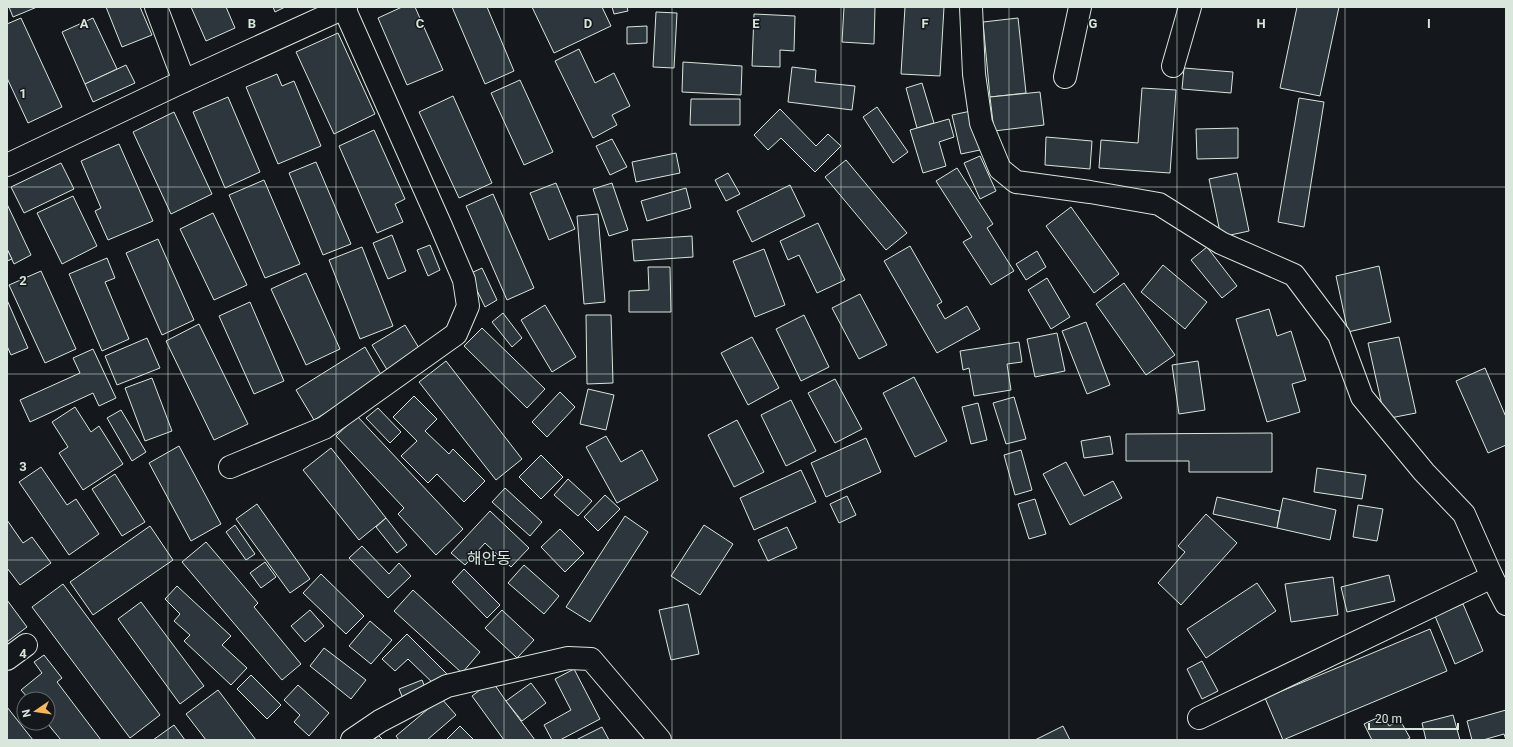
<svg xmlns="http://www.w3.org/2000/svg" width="1513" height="747" viewBox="0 0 1513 747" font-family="Roboto,'Noto Sans KR',sans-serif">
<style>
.building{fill:#2c363c;stroke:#d8e6dc}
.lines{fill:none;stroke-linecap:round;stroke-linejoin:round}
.minor-casing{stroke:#d8e6dc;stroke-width:24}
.minor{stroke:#14181c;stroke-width:22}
.grid{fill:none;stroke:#d8e6dc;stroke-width:1;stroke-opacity:0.55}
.labels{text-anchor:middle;stroke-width:3;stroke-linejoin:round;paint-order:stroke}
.quarter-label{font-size:16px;fill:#d8e6dc;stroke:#14181c}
.grid-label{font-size:13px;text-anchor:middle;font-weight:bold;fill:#d8e6dc;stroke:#14181c;stroke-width:3;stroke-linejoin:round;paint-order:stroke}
</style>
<rect width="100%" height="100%" fill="#14181c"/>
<g class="building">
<polygon points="9,7 37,7 13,17"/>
<polygon points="106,7 140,7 152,35 122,47"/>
<polygon points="191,7 226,7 235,28 206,41"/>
<polygon points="273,7 285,7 275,12"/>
<polygon points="402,7 415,7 443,70 407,85 378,18"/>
<polygon points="452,7 487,7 514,71 485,84"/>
<polygon points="532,7 602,7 611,26 554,53"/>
<polygon points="612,7 627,7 628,11 614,14"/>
<polygon points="844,7 875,7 874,44 842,42"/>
<polygon points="905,7 944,7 940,76 901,74"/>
<polygon points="1297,7 1339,7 1320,96 1280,88"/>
<polygon points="656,12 677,13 674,68 653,67"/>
<polygon points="754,14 795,16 794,51 780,50 780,67 752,66"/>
<polygon points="21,18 62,107 28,123 7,78 7,24"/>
<polygon points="93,18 117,69 85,84 62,32"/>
<polygon points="1018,18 1026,93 990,97 983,22"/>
<polygon points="647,26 647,43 627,44 627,27"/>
<polygon points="338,33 375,114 334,134 296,52"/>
<polygon points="579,49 595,83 614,73 630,106 612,115 617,125 593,138 555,61"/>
<polygon points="683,62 742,66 741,95 682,92"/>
<polygon points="126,65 135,83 93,102 85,84"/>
<polygon points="792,67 816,70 815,82 855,86 852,110 788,102"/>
<polygon points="1184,68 1233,72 1231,93 1182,89"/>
<polygon points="277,74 282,86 294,81 321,146 278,164 246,87"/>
<polygon points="520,80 553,152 524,165 491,93"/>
<polygon points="922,83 934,123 917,128 906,88"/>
<polygon points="1142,88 1176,90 1170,173 1099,168 1101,140 1138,143"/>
<polygon points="1040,92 1044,125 994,131 990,97"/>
<polygon points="453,96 492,183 459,198 419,112"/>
<polygon points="228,97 260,172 225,188 193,112"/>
<polygon points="1299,98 1324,102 1304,227 1278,222"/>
<polygon points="691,99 740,99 740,125 690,125"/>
<polygon points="877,107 908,152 893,163 863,117"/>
<polygon points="780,109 816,146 828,134 841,146 815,172 781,138 768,150 754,135"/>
<polygon points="971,111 980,150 961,154 952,115"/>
<polygon points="174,112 212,194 171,214 133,132"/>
<polygon points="949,119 954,137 939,142 946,166 923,173 910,130"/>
<polygon points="1238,128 1238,158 1197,159 1196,129"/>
<polygon points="374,130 405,199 395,204 403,222 377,233 339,146"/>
<polygon points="1046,137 1092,141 1090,169 1045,165"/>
<polygon points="612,139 627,167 610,175 596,146"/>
<polygon points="119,144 153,221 108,240 95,211 101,208 81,161"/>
<polygon points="676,153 680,173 636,182 632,162"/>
<polygon points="980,156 996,191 980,199 964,163"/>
<polygon points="846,160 907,233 886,250 825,177"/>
<polygon points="316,162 351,244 323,255 289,173"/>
<polygon points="61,163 74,189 24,213 11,187"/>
<polygon points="957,168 993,224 987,228 1014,271 991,285 963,242 972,237 936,181"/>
<polygon points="728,173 740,194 726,201 715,180"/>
<polygon points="1237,173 1249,231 1221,237 1209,179"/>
<polygon points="264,180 300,264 265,278 229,195"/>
<polygon points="556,183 575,229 549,240 530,193"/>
<polygon points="612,183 628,230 609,236 593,189"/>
<polygon points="790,185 805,216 752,242 737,211"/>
<polygon points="686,188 691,208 647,221 641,201"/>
<polygon points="493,194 534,288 507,300 466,206"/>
<polygon points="73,196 97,246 62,264 37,213"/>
<polygon points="7,204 31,255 14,264 7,249"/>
<polygon points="1071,207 1119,274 1094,293 1046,226"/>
<polygon points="213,213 247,285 214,300 180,229"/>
<polygon points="598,214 605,302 584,304 577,216"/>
<polygon points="818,223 845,280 817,293 799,255 788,260 780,241"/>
<polygon points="392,235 406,271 388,279 373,243"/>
<polygon points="692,236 693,257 634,261 632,240"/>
<polygon points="158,239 194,320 162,335 126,253"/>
<polygon points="430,245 440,270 428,276 417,250"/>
<polygon points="910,246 942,302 937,305 945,319 967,306 980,329 937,353 884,261"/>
<polygon points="362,247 393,326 360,339 329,260"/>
<polygon points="1207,247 1237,286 1222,298 1191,260"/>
<polygon points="7,249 12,259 7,261"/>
<polygon points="764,249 785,305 755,317 733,261"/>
<polygon points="1037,251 1046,267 1026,280 1016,264"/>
<polygon points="107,258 115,278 105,282 129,339 102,351 69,274"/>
<polygon points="1163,265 1207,302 1185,329 1141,292"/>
<polygon points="1379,266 1391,322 1348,332 1336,276"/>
<polygon points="648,267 670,267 671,312 629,312 629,291 649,290"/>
<polygon points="482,268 497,300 485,307 469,274"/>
<polygon points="41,271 76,349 45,363 9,285"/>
<polygon points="306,273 340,349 306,365 271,289"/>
<polygon points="1047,278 1070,317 1051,329 1028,290"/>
<polygon points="1124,283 1175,355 1146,375 1096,304"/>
<polygon points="860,294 887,345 859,359 832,308"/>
<polygon points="7,300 28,348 11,355 7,346"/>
<polygon points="250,302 284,381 254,394 219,316"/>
<polygon points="545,305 576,357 552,372 521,320"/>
<polygon points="1269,309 1277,336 1291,331 1306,380 1292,384 1300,412 1267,422 1236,319"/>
<polygon points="503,313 522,338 512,347 492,322"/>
<polygon points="586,315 611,315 613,383 587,384"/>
<polygon points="804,315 829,367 801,381 776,329"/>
<polygon points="1086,322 1110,385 1087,394 1062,331"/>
<polygon points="199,324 248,424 214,440 166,341"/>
<polygon points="405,325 422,353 389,373 372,345"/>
<polygon points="482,328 545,389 527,408 464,346"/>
<polygon points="1057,333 1065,371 1035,377 1027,339"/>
<polygon points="752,337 779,388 748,405 721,353"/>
<polygon points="1399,337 1416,413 1385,419 1368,343"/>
<polygon points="147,338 160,368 117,385 105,356"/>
<polygon points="1019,342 1022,362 1007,364 1011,390 974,396 969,368 963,370 960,351"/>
<polygon points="365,347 383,378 314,420 296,390"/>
<polygon points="93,349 116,398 99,406 93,393 30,422 20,400 80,373 73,358"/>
<polygon points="446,361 522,459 496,480 419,382"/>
<polygon points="1198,361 1205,410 1179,414 1172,365"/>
<polygon points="1485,368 1506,417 1506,445 1488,453 1456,381"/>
<polygon points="914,377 947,441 915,457 883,393"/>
<polygon points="152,378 172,431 145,441 125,388"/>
<polygon points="835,379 862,429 835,443 808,393"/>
<polygon points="588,389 614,395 606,430 580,424"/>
<polygon points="560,392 575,407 547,437 532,422"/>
<polygon points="414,396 437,419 425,431 449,454 453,449 485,481 464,502 437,474 428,483 401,456 417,441 393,417"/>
<polygon points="1014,397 1026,439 1006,444 993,403"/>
<polygon points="791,400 816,451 786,466 761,415"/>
<polygon points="978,403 987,440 971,444 962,407"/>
<polygon points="75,407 91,432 99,426 123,464 83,490 59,453 68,447 52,422"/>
<polygon points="378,408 401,432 390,443 366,418"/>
<polygon points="121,410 146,452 132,461 107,418"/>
<polygon points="357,416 463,529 436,555 398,514 404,508 336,436"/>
<polygon points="737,420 764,472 734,487 708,435"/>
<polygon points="1272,433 1272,472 1189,472 1189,461 1126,461 1126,434"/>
<polygon points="606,436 621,462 642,450 658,480 617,503 586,447"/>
<polygon points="1110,436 1113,454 1084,458 1081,441"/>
<polygon points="866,438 881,472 826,497 811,463"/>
<polygon points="179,446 221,524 191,541 149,463"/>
<polygon points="331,448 386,518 359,540 303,470"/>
<polygon points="1021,450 1032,490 1015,495 1004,455"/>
<polygon points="541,455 563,477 541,499 519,477"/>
<polygon points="1066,462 1084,496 1113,481 1122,498 1070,525 1043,474"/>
<polygon points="41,467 67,505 76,499 99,534 69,555 19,482"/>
<polygon points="1317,468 1366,475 1362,499 1314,492"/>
<polygon points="801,470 816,502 754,530 740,498"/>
<polygon points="115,474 145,522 122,536 92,489"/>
<polygon points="568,479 592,501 578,516 554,495"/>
<polygon points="505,488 542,522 530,536 492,502"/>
<polygon points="605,495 620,509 598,531 584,517"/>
<polygon points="847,496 856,515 839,523 830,504"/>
<polygon points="1217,497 1280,511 1277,528 1213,514"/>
<polygon points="1283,498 1336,510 1330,540 1277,528"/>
<polygon points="1035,499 1046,534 1029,539 1018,504"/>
<polygon points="257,504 310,579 290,593 236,519"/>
<polygon points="1358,505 1383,509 1377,541 1353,537"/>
<polygon points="490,511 529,548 511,567 485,543 465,565 451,553"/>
<polygon points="1206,514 1237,543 1181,605 1158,583 1185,552 1178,546"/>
<polygon points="625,516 648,532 590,622 566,607"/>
<polygon points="386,518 407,545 397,553 376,527"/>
<polygon points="7,520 23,543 32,537 51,563 20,585 7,568"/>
<polygon points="235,525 255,554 246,560 226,532"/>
<polygon points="704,525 733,544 700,595 671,576"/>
<polygon points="150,526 173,560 93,615 70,582"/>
<polygon points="787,527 797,548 768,561 758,540"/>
<polygon points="560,529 584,553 565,572 541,547"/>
<polygon points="206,542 258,603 254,607 301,664 282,680 182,562"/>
<polygon points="362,546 389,574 399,563 411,576 388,598 349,558"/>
<polygon points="265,562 276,577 261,588 250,573"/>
<polygon points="524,565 559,596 544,614 508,583"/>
<polygon points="464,569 500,605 487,618 452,582"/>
<polygon points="321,574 364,616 346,634 303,593"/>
<polygon points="1389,575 1395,601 1347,612 1341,587"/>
<polygon points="1333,577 1338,615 1291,622 1285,584"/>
<polygon points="1257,583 1276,611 1206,658 1187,629"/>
<polygon points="63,584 160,715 130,738 32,607"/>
<polygon points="177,586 231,636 222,645 247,668 231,685 184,641 190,635 174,621 180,614 165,599"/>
<polygon points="413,590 480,652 462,673 394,611"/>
<polygon points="7,600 27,627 7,642"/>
<polygon points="141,602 204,686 180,704 118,619"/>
<polygon points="688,604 699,654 671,660 659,610"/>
<polygon points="1463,604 1483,651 1455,664 1435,616"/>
<polygon points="310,610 324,626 305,642 291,626"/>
<polygon points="502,610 534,640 517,658 485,628"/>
<polygon points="370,621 392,640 371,664 349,646"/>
<polygon points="1430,629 1447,671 1283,740 1265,698"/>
<polygon points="407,634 448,675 437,687 408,659 395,671 382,659"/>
<polygon points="324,648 366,680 351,699 310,666"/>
<polygon points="44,655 62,678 57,682 101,740 61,740 47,723 48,699 29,699 21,690 42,673 34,662"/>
<polygon points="1202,661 1218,691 1202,699 1187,669"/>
<polygon points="574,669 600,719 560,740 552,740 544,725 571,710 555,679"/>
<polygon points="251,675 281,705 267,719 237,689"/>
<polygon points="422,680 427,692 404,701 399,689"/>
<polygon points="492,681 506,701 535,740 504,740 472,696"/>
<polygon points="531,683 546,703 522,721 506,701"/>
<polygon points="298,685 329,713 309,736 294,722 300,715 284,700"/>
<polygon points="218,690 256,740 206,740 186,714"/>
<polygon points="441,698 456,715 427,740 399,740 396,736"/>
<polygon points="7,707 33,740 7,740"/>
<polygon points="1506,710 1506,740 1504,734 1483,740 1472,740 1467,721"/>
<polygon points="1383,715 1389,726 1400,720 1410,738 1406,740 1372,740 1364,724"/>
<polygon points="1453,715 1460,740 1426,740 1422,723"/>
<polygon points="174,725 185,740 153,740"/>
<polygon points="460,726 474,740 446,740"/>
<polygon points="1063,726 1070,740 1035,740"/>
<polygon points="602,727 609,740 576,740"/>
<polygon points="378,735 383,740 374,740"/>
</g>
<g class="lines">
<g class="minor-casing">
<g id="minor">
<polyline points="156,7 184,81"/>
<polyline points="971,7 974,74 981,123 1000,169 1016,182 1090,192 1159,204 1221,243 1294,275 1339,335 1362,397 1424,472 1464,514 1492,577 1506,604"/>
<polyline points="1173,66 1190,7"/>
<polyline points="1065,77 1080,7"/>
<polyline points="7,165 184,81 346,7"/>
<polyline points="230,467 324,428 456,334 468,306 464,280 441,226 344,8"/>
<polyline points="7,659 26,645"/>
<polyline points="1199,718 1492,577"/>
<polyline points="352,740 380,721 447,686 568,658 591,659 660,740"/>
</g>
</g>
<use href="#minor" class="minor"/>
</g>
<path class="grid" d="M 168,7 L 168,740M 336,7 L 336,740M 504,7 L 504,740M 672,7 L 672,740M 841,7 L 841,740M 1009,7 L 1009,740M 1177,7 L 1177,740M 1345,7 L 1345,740M 7,187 L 1506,187M 7,374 L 1506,374M 7,560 L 1506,560"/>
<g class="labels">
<g class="quarter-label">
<text x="489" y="564">해안동</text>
</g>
</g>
<g class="grid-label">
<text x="84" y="28">A</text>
<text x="252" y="28">B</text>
<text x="420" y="28">C</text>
<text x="588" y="28">D</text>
<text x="756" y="28">E</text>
<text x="925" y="28">F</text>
<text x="1093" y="28">G</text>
<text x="1261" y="28">H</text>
<text x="1429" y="28">I</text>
<text x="23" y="98">1</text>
<text x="23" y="285">2</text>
<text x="23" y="471">3</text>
<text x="23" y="658">4</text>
</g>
<rect width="1513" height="747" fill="none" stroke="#d8e6dc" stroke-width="16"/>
<g transform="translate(36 711) rotate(257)"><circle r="19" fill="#14181c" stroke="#626a69"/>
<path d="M0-3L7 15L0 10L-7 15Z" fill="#ffb74d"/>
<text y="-6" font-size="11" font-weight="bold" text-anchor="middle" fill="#d8e6dc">N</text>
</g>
<path d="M1369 723v6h89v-6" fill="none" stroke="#d8e6dc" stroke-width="2"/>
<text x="1375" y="723" font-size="12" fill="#d8e6dc" stroke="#14181c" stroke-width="3" paint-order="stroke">20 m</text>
</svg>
